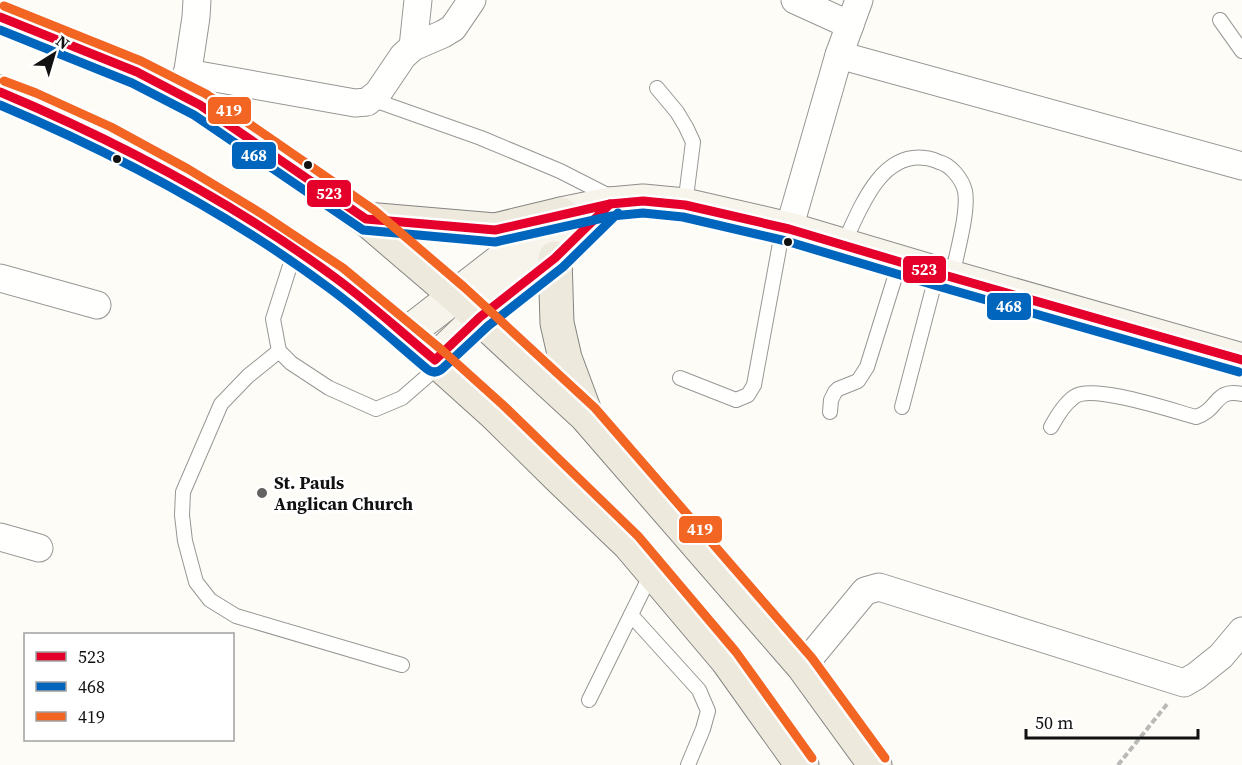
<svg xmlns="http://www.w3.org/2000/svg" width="1242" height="765" viewBox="0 0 1242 765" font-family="'Source Serif 4',serif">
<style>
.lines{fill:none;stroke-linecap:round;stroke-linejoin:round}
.lane-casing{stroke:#979795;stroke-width:16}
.street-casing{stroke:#979795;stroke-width:29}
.secondary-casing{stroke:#8e8d8b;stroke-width:35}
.primary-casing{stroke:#858482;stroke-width:35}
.path{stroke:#b9b9b8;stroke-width:4;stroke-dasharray:6 3;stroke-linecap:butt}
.lane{stroke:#fffffe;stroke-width:14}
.street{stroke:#fffffe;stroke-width:27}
.secondary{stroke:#f6f4eb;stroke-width:33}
.primary{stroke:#ede9dc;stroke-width:33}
.bus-1-casing{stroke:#fff;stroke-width:14}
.bus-2-casing{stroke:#fff;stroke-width:14}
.bus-3-casing{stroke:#fff;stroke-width:14}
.bus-1{stroke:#e4002b;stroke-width:9}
.bus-2{stroke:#0065bd;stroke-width:9}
.bus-3{stroke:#f26522;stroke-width:9}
.bus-dot{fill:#111;stroke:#fff;stroke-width:2}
.poi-dot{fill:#646362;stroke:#fff;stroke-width:2}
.labels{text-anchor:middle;stroke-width:6;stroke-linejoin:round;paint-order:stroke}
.poi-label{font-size:18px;font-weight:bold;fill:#111;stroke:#fff;text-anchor:start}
.line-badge{stroke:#fff;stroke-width:2}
.badge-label{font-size:16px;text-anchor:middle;font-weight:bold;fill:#fff}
</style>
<rect width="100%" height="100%" fill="#fdfcf7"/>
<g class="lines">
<g class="lane-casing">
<g id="lane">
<polyline points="1220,20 1242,51"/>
<polyline points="657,88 677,112 686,127 693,142 685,205"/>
<polyline points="371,99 481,138 560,171 613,198"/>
<path d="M 843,245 C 859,212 879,152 925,158 C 930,158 934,160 939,162 C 951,165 962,179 965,191 C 969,212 956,255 952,277"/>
<polyline points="295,250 273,319 279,351 291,363 329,388 376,409 402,398 440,365"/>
<polyline points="279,351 248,376 221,404 183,492 182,515 185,541 196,582 210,600 236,616 402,665"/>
<polyline points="680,378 736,400 748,395 754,385 783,227"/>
<polyline points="902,407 937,273"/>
<polyline points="830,412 831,400 835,392 838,389 858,381 867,367 900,261"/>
<path d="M 1051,427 C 1057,416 1064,404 1074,397 C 1092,383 1173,411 1196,417 C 1219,410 1214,388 1242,394"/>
<polyline points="631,615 699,690 708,711 703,729 688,765"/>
<polyline points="589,700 652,572"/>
</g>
</g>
<g class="street-casing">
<g id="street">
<polyline points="795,0 850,25"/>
<polyline points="413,47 418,0"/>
<polyline points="839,55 1242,166"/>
<polyline points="187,73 355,103 367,102 378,93 403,56 413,47 443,34 453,28 472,0"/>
<polyline points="185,90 196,17 197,0"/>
<polyline points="789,229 839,55 859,0"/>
<polyline points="0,278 97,305"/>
<polyline points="0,537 39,548"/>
<polyline points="803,666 865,591 879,587 1184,683 1196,676 1221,656 1242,631"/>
</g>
</g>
<g class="secondary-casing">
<g id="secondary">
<polyline points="405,335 561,214 610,204 643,201 685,205 789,229 937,273 1242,360"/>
<polyline points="435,360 480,317 555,258 610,204"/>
</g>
</g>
<g class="primary-casing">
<g id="primary">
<polyline points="0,17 137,72 200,105 366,219 456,296 586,416 803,666 875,765"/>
<polyline points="0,92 31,104 105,138 182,180 256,224 335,277 435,360 495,414 560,478 629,544 727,660 802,765"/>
<polyline points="366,219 495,230 561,214"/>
<polyline points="555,258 557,323 565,358 584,409"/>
</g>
</g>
<polyline class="path" points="1118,765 1168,703"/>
<use href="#lane" class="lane"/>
<use href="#street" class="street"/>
<use href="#secondary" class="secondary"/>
<use href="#primary" class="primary"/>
<g class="bus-1-casing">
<g id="bus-1">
<polyline points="0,17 137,72 200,105 366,219 495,230 610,204 643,201 685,205 789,229 937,273 1242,360"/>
<path d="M 0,92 C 119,142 233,202 337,279 C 371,304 402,333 435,360 L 480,317 L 555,258 L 610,204"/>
</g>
</g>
<g class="bus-2-casing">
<g id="bus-2">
<polyline points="0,30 132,83 194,115 363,230 495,242 612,216 643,213 683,217 786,241 934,285 1239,372"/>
<path d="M 0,105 C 116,154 228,213 329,288 C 363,313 395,342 427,369 C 432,373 437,373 442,369 L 488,326 L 563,267 L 618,213"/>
</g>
</g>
<g class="bus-3-casing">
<g id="bus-3">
<polyline points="4,6 141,61 206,94 374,210 464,287 595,408 812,658 885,758"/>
<polyline points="4,81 36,93 111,127 188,169 262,214 343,268 443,351 503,405 638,536 736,652 812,758"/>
</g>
</g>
<use href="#bus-1" class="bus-1"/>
<use href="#bus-2" class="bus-2"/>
<use href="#bus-3" class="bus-3"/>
</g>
<g class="bus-dot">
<circle cx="117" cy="159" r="5"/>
<circle cx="308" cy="165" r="5"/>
<circle cx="788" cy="242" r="5"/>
</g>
<circle class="poi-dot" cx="262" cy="493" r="6"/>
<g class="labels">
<g class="poi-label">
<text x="274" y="489">St. Pauls<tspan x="274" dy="21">Anglican Church</tspan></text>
</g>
</g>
<g class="line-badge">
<rect x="207" y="96" width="45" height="29" rx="6" fill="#f26522"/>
<rect x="231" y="141" width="46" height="29" rx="6" fill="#0065bd"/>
<rect x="306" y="179" width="46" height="29" rx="6" fill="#e4002b"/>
<rect x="902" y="255" width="45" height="29" rx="6" fill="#e4002b"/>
<rect x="986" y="292" width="46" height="29" rx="6" fill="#0065bd"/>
<rect x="678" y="515" width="45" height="29" rx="6" fill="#f26522"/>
</g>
<g class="badge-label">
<text x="229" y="116">419</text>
<text x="254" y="161">468</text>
<text x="329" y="199">523</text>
<text x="924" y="275">523</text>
<text x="1009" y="312">468</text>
<text x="700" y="535">419</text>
</g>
<rect x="24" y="633" width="210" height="108" fill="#ffffff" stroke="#a0a0a0" stroke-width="1.5"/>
<rect x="36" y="652" width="30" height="9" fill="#e4002b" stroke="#a0a0a0" stroke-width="1.5"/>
<text x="78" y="663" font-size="18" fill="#111111">523</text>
<rect x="36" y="682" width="30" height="9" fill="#0065bd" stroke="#a0a0a0" stroke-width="1.5"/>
<text x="78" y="693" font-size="18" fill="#111111">468</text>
<rect x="36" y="712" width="30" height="9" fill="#f26522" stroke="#a0a0a0" stroke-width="1.5"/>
<text x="78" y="723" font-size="18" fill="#111111">419</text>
<g transform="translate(54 54) rotate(37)" stroke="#ffffff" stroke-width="4.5" paint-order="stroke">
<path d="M0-4.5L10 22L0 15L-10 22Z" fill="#111111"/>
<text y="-9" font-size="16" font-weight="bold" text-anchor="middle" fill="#111111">N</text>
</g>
<path d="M1026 729v9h172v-9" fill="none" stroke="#111111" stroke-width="3"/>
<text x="1035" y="729" font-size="18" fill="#111111" stroke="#ffffff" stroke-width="4.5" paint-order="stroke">50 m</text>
</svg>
